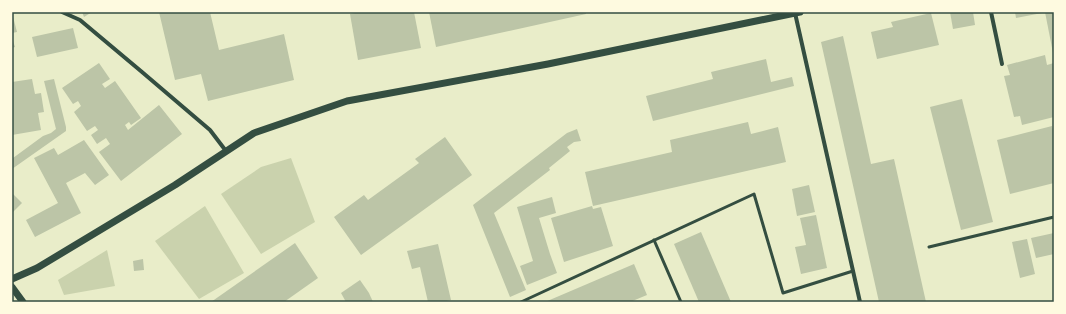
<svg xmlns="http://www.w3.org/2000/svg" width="1066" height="314" viewBox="0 0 1066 314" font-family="'Asap Condensed',sans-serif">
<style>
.green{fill:#cad2ad}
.building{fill:#bcc5a7}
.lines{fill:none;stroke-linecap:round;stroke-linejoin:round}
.service{stroke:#344e41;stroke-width:3}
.minor{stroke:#344e41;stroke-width:4}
.tertiary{stroke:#344e41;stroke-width:7}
.neatline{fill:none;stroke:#344e41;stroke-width:1.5}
</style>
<rect width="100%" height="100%" fill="#e9edc9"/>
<g class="green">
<polygon points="291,158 315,222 261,254 221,194 261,167"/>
<polygon points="205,206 244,273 199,299 155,241"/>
<polygon points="107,250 115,286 64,295 58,280"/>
</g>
<g class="building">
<polygon points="82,12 92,12 84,17"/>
<polygon points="159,12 210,12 219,50 284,34 294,80 208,101 201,74 175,80"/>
<polygon points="360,12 414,12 421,48 358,60 350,14"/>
<polygon points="429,12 586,12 586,14 436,47"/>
<polygon points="950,12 973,12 975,25 953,29"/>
<polygon points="1015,12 1042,12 1042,13 1016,18"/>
<polygon points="1045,12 1054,12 1054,53 1053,53"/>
<polygon points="12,13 17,32 12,33"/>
<polygon points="931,13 939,45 877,59 871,32 893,27 891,22"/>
<polygon points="73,28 78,48 37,57 32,37"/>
<polygon points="843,36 871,164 894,159 926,302 879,302 821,42"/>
<polygon points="12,38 15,47 12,48"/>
<polygon points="1045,55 1047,65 1054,63 1054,117 1022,125 1020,116 1014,117 1004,76 1010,75 1007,65"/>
<polygon points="766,59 771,82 792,77 794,86 653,121 646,96 713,79 711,72"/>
<polygon points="99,63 110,79 102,84 105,88 115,81 141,118 131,125 129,122 125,125 128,130 159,105 182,134 121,181 99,152 110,144 106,138 97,144 91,135 98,130 95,126 87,131 74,112 81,106 78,101 73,104 62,88"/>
<polygon points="32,79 35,94 41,93 44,112 38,113 41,130 12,135 12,82"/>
<polygon points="54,79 66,127 66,131 12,169 12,157 13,158 43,136 51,133 56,129 44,81"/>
<polygon points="962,99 993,222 961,230 930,107"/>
<polygon points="748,122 751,134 778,127 786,162 593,206 585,172 672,152 670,140"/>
<polygon points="1052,126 1054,134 1054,183 1010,194 997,140"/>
<polygon points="577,129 581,141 574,142 567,147 570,151 549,168 550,170 494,213 526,290 510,297 473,205 567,133"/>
<polygon points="445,137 472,175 361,255 334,217 364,195 368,200 419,163 415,159"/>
<polygon points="84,140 109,175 95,185 85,173 66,183 81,213 35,237 26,220 58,203 34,158 54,148 58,155"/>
<polygon points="809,185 815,212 797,216 792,189"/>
<polygon points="12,193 22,203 12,213"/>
<polygon points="552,197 556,213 539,218 550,254 557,273 527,285 520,266 533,261 517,207"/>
<polygon points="592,206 593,209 601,207 613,246 564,262 551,218"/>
<polygon points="816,215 827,268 801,274 795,247 806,245 800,218"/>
<polygon points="701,232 731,302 699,302 674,244"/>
<polygon points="1054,233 1054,254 1036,258 1031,238"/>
<polygon points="1027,239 1035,274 1020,278 1012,242"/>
<polygon points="295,243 318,278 284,302 211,302"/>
<polygon points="438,244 451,300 442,302 428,302 420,267 412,269 407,251"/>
<polygon points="143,259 144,270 134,271 133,261"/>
<polygon points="634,264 647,295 630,302 545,302"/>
<polygon points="360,280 369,293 373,302 346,302 341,293"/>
</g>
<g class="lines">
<g class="service">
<polyline points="654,240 681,302"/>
<polyline points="929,247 1054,217"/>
<polyline points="521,302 754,194 783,293 853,271"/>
</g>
<g class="minor">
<polyline points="62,12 80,20 142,72 210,130 226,151"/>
<polyline points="991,12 1002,64"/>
<polyline points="795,13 860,302"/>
</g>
<g class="tertiary">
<polyline points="12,279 37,268 175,185 254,133 347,101 548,64 800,12"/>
<polyline points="12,287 23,302"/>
</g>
</g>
<rect width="1066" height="314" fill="none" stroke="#fefae0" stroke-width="26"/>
<rect x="13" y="13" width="1040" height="288" class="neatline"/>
</svg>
